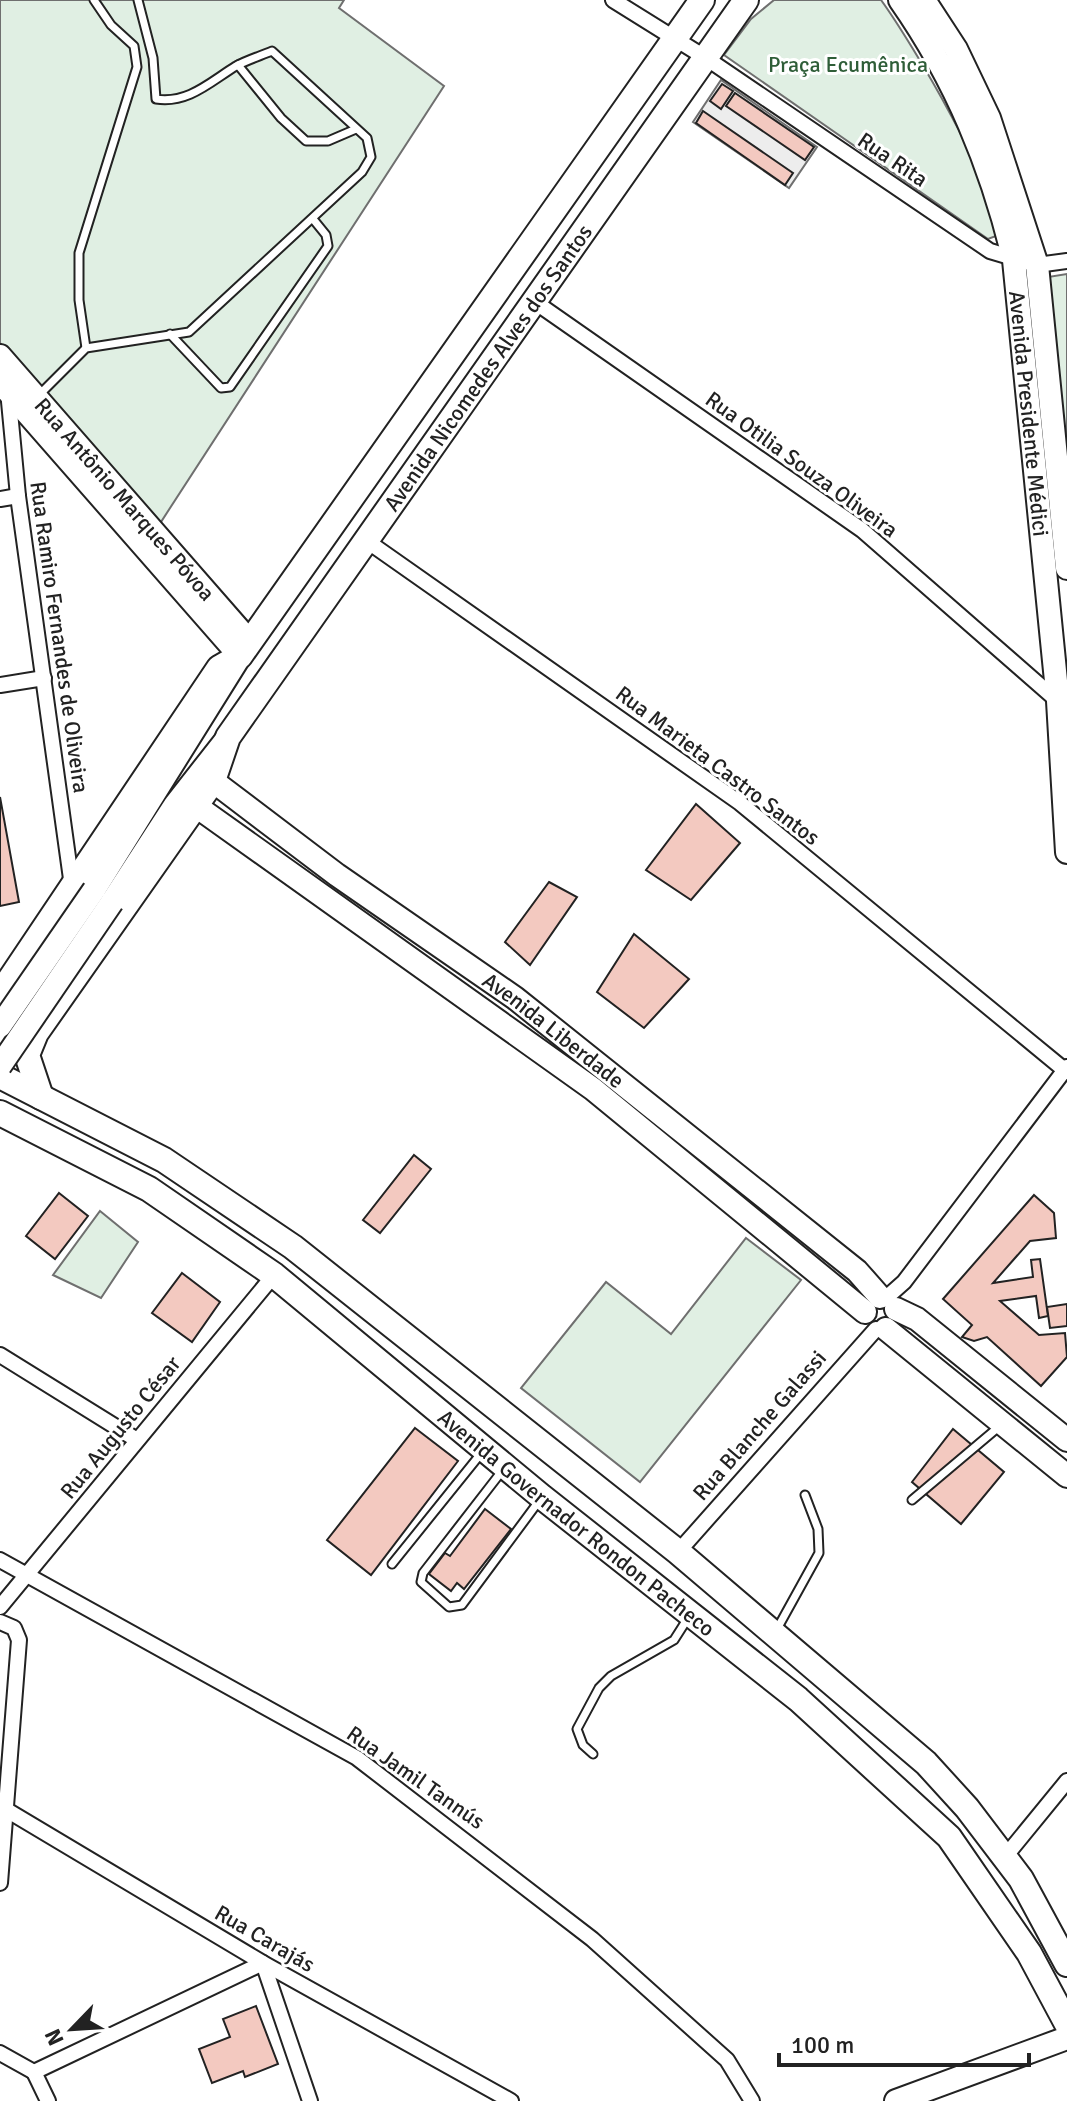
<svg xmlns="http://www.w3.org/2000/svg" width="1067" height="2101" viewBox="0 0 1067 2101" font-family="Signika,sans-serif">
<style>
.green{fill:#e0efe3;stroke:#6f6f6f;stroke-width:2}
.parking{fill:#ededed;stroke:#6f6f6f;stroke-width:2}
.building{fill:#f3c9c0;stroke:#222;stroke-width:2}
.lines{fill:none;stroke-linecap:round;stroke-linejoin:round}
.lane-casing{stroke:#222;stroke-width:11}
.street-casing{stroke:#222;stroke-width:18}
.secondary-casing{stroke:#222;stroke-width:26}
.primary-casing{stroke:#222;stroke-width:28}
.lane{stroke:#fff;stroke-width:7}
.street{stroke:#fff;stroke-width:14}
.secondary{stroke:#fff;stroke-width:22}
.primary{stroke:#fff;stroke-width:24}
.secondary-bridge-casing{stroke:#222;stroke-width:26;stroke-linecap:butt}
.secondary-bridge{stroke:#fff;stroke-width:22}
.labels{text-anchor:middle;stroke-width:6;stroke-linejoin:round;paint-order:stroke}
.park-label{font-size:22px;fill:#2f5e38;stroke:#fff}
.street-label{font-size:22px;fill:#222;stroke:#fff}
</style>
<rect width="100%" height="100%" fill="#fff"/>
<g class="green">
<polygon points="0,0 344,0 339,8 444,86 159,525 0,343"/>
<path d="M 774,0 L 881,0 C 910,40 1001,190 996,236 L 988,239 L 724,55 L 751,19 Z"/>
<polygon points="1067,274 1067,505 1048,277"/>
<polygon points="100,1211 138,1242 101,1298 53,1275"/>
<polygon points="746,1238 801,1280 640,1482 521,1388 606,1282 671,1334"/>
</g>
<polygon class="parking" points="721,80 817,147 789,188 693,122"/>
<g class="building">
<polygon points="722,84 733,91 721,109 710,101"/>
<polygon points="735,93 814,147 805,160 726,106"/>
<polygon points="703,111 793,173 785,185 696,123"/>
<polygon points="0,797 19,902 0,906"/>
<polygon points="696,804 740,843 691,900 646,870"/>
<polygon points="549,882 577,897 530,965 505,942"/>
<polygon points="634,934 689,979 644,1028 597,992"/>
<polygon points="414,1155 431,1169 380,1233 363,1220"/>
<polygon points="59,1193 88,1216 55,1259 26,1236"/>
<polygon points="1034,1195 1054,1213 1056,1238 1030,1241 993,1283 1033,1277 1031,1260 1040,1259 1048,1316 1039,1318 1036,1296 1000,1301 1039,1335 1065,1333 1067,1357 1041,1386 987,1337 974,1341 962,1337 972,1325 943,1299"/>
<polygon points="182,1273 220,1302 192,1342 152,1313"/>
<polygon points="1067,1304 1067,1326 1050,1328 1047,1307"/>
<polygon points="415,1428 458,1461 371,1575 327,1540"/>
<polygon points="953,1429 1004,1472 961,1524 912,1482"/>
<polygon points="485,1509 511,1529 464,1589 457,1583 451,1591 429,1574 445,1553 450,1556"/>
<polygon points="256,2006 278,2064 245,2077 243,2071 212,2083 199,2049 230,2037 223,2019"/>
</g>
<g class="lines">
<g class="lane-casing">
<g id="lane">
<polyline points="238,65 281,118 306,141 328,141 356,129"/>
<polyline points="170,334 221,388 230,387 328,246 326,235 313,219"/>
<polyline points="86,348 79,300 79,253 137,67 134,46 111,25 94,0"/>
<path d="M 38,396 L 86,348 L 189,332 L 362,172 L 371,157 L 367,138 L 272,51 C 260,56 247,60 236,66 C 210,82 188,104 156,99 L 153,58 L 138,0"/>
<polyline points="502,1471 423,1573 421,1582 449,1607 462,1605 539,1501"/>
<polyline points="912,1500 1001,1425"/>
<polyline points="392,1564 483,1451"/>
<polyline points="777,1629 819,1553 818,1529 805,1495"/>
<polyline points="593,1754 583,1745 577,1729 599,1688 611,1676 674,1640 688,1618"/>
</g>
</g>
<g class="street-casing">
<g id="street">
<polyline points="613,0 706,58 990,251 1037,265 1067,261"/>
<polyline points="535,302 862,530 1060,703"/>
<polyline points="8,391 18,496 72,886"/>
<polyline points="0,499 18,496"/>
<polyline points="367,541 740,803 1067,1072"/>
<polyline points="0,685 44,678"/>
<polyline points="886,1298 904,1282 1067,1067"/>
<polyline points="0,1355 137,1440"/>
<polyline points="678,1552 876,1329"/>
<polyline points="0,1560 357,1758 592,1939 727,2060 752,2101"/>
<polyline points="0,1607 274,1275"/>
<polyline points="0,1622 14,1628 19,1640 0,1883"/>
<polyline points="0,1806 263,1963 511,2101"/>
<polyline points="1004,1858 1067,1781"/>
<polyline points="0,2053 34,2072"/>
<polyline points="34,2072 263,1963 310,2101"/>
<polyline points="34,2072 48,2101"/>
</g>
</g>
<g class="secondary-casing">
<g id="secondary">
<path id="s1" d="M 900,0 C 956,80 991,165 1014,260 L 1058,701 L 1067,852"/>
<polyline points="924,0 956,49 989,118 1037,265 1067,568"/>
<path id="s2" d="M 0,356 L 250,642"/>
<polyline points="0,382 240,656 94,890"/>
<path id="s3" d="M 213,781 L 337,875 L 515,998 L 857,1271 L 880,1297"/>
<polyline points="196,806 593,1089 865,1312"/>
<polyline points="112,902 175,805 226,740"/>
<polyline points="896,1309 917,1319 1067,1440"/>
<polyline points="886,1329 1067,1476"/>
<polyline points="896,2101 1067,2038"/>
</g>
</g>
<g class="primary-casing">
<g id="primary">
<polyline points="0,994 219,668 240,656 702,0"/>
<polyline points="0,1076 164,1160 293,1247 678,1552 926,1763 967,1808 1021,1879 1067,1964"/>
<path id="s4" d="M 41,1097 L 27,1055 L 36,1033 L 213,781 L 228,737 L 746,0"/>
<path id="s5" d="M 0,1113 L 149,1189 L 274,1275 L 542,1497 L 798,1699 L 949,1837 L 1029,1953 L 1067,2024"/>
</g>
</g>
<use href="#lane" class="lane"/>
<use href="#street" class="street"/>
<use href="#secondary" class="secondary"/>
<use href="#primary" class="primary"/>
<g class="secondary-bridge-casing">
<g id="secondary-bridge">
<polyline points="0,1026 94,890"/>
<polyline points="0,1066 112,902"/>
</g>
</g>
<use href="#secondary-bridge" class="secondary-bridge"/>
</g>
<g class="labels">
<g class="park-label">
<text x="848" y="72">Praça Ecumênica</text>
</g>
<g class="street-label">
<text transform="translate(893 159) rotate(34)" y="8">Rua Rita</text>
<text dy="8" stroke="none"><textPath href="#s4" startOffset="874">Avenida Nicomedes Alves dos Santos</textPath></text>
<text dy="8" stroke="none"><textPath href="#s1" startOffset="440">Avenida Presidente Médici</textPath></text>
<text transform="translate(802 464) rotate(36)" y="8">Rua Otilia Souza Oliveira</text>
<text dy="8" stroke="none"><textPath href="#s2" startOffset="190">Rua Antônio Marques Póvoa</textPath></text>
<text transform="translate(60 637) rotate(82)" y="8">Rua Ramiro Fernandes de Oliveira</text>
<text transform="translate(718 765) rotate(37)" y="8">Rua Marieta Castro Santos</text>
<text dy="8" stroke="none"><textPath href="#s3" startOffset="422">Avenida Liberdade</textPath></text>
<text transform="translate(759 1425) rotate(-49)" y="8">Rua Blanche Galassi</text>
<text transform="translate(120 1427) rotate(-51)" y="8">Rua Augusto César</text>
<text dy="8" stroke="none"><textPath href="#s5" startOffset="710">Avenida Governador Rondon Pacheco</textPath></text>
<text transform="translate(416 1777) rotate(35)" y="8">Rua Jamil Tannús</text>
<text transform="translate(265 1938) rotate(30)" y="8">Rua Carajás</text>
</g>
</g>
<g transform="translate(72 2029) rotate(245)" stroke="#ffffff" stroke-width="6" paint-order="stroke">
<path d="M0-6L14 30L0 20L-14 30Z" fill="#222222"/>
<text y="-12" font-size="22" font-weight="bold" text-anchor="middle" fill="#222222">N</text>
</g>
<path d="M779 2053v12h250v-12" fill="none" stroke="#222222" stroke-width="4"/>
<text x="791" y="2053" font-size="24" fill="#222222" stroke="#ffffff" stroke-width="6" paint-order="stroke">100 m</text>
</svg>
